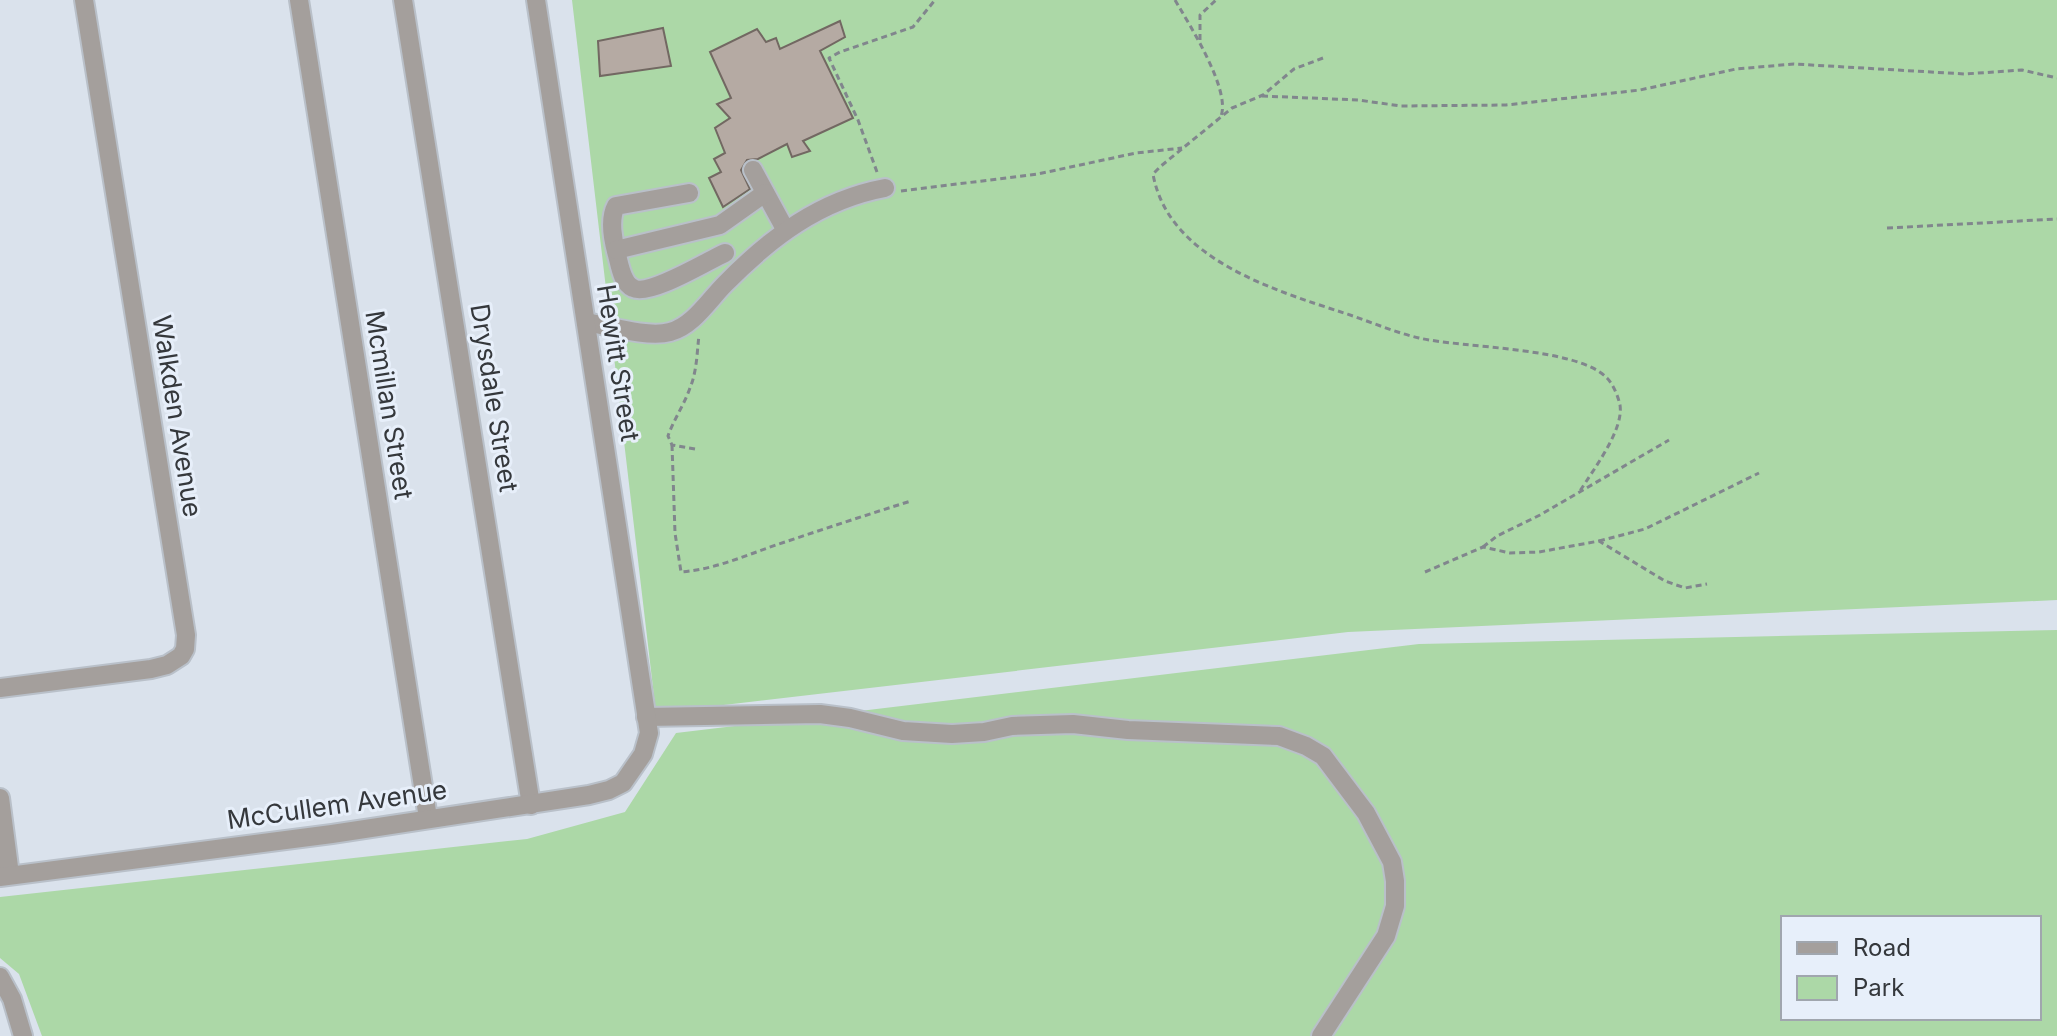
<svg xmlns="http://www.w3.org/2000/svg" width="2057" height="1036" viewBox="0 0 2057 1036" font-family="Inter,sans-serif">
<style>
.green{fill:#acd8a7;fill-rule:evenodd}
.building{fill:#b5aaa3;stroke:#726862;stroke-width:2}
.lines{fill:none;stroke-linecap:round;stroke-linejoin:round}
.minor-casing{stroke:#b9c0c9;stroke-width:22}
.path{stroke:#81868d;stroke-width:3;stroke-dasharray:6 4;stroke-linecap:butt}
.minor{stroke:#a49f9c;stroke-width:18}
.labels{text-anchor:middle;stroke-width:6;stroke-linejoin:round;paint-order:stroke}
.street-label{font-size:26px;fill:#35383c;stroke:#e7effa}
</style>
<rect width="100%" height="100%" fill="#dae2ec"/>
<g class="green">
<polygon points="572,0 2057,0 2057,600 1348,632 656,713"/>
<path d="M 2057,630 L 2057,1036 L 42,1036 L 19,974 L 0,958 L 0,897 L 527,839 L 625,812 L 676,733 L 1419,644 ZM 1783,918 L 2039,918 L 2039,1018 L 1783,1018 Z"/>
</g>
<g class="building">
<polygon points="840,21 845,37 820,51 853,118 803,141 810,151 792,157 787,144 758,159 747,160 741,170 750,189 723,207 709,178 721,172 714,159 725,153 715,128 730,118 717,104 731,98 710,52 757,29 766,42 776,38 780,49"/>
<polygon points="663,28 671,66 600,76 598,41"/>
</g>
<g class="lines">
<g class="minor-casing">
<g id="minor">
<polyline points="299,0 428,818"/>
<polyline points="403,0 531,805"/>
<polyline points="753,170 785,229"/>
<path d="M 689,193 L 616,206 C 609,219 613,241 617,255 C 620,266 622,283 633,288 C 649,297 707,261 725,253"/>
<polyline points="616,250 720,225 765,193"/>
<path d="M 586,322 C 609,326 648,338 670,332 C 693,326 709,300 725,284 C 770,238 820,200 885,188"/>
<polyline points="0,688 151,669 167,665 181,656 185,649 186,635 84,0"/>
<polyline points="646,717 820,714 850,718 903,731 952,734 984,732 1012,726 1073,724 1128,730 1279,736 1306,746 1323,756 1366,813 1392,862 1395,881 1395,906 1386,936 1321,1036"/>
<polyline points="0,798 10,875"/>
<polyline points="0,877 332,834 589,795 609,790 623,783 643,754 649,733 536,0"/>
<polyline points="0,977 12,999 23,1036"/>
</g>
</g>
<g class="path">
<path d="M 1175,0 C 1189,24 1231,90 1221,116"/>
<polyline points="1200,40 1200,15 1216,0"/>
<path d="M 1323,58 L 1294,69 L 1263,95 L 1232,108 L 1161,166 L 1153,174 C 1168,259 1274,290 1344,313 C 1369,321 1393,332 1419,338 C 1461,348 1578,347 1607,378 C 1613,384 1618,396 1620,405 C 1624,430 1593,470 1580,491"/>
<polyline points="1262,96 1358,100 1401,106 1506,105 1640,90 1736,69 1794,64 1965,74 2022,70 2057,78"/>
<polyline points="877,172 858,120 829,58 840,52 913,27 935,0"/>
<polyline points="901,191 1038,174 1136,153 1182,148"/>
<polyline points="1887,228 2057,219"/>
<path d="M 672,445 L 675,533 L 681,572 C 716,569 744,556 776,545 C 821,530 866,515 911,501"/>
<path d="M 695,449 L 672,445 L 668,436 C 674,419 684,405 690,388 C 697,371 697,352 699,335"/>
<polyline points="1599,541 1645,529 1759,473"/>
<polyline points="1483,547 1497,536 1540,515 1669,440"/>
<polyline points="1425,572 1483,547 1510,553 1539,552 1599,541 1665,581 1685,588 1707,584"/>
</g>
<use href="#minor" class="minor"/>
</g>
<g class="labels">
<g class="street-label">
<text transform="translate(618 363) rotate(81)" y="9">Hewitt Street</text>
<text transform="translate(494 398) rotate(81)" y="9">Drysdale Street</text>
<text transform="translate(389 405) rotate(81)" y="9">Mcmillan Street</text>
<text transform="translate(177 416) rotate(81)" y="9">Walkden Avenue</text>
<text transform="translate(337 805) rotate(-8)" y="9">McCullem Avenue</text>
</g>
</g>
<rect x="1781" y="916" width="260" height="104" fill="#e7effa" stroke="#a0a6ae" stroke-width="2"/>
<rect x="1797" y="942" width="40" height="12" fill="#a49f9c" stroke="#a0a6ae" stroke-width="2"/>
<text x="1853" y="956" font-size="24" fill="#35383c">Road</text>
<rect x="1797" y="976" width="40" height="24" fill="#acd8a7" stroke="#a0a6ae" stroke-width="2"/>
<text x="1853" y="996" font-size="24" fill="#35383c">Park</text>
</svg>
